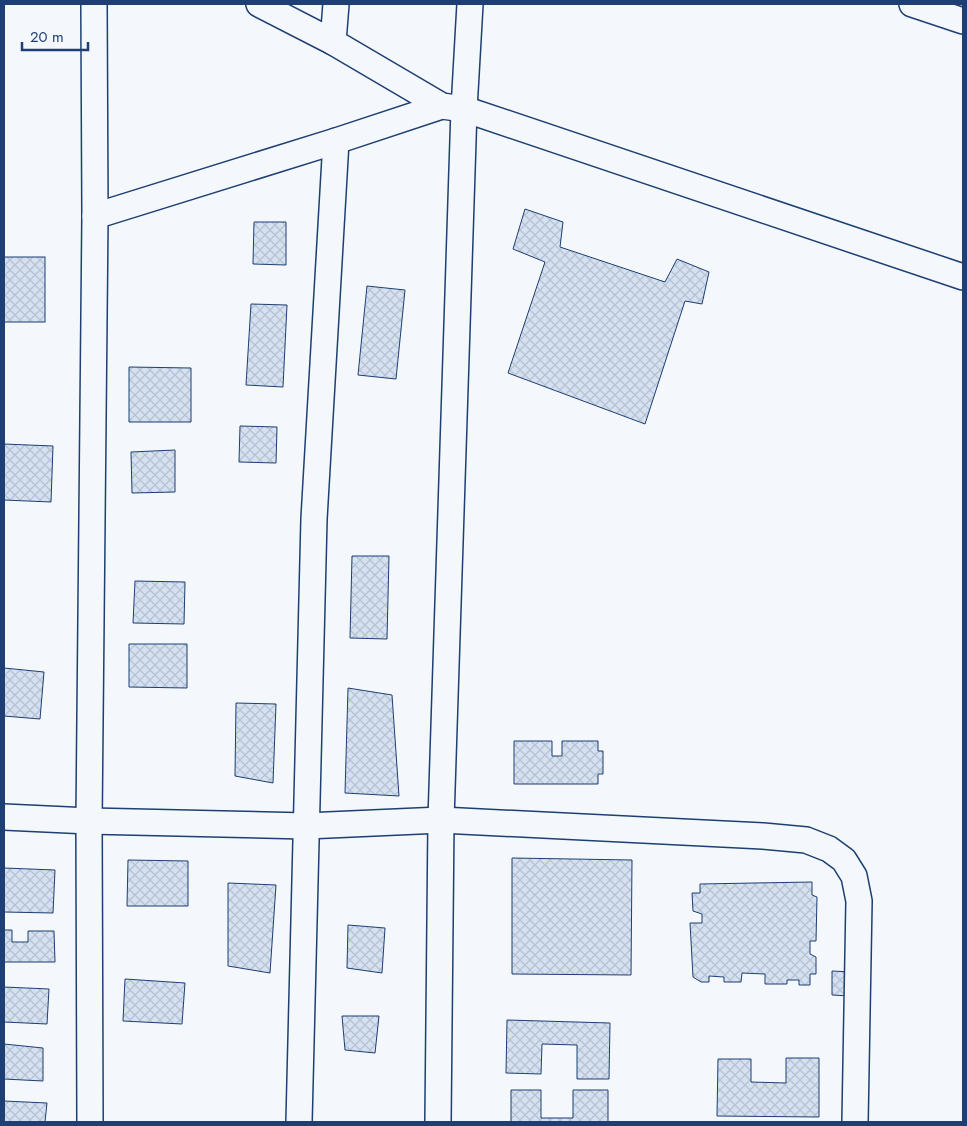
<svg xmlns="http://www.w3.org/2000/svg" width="967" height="1126" viewBox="0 0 967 1126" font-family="Jost,sans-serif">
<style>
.building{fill:url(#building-cross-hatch);stroke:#1d3f73}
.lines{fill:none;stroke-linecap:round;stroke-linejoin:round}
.minor-casing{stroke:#1d3f73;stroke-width:28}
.minor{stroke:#f4f7fb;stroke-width:25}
</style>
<defs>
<pattern id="building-cross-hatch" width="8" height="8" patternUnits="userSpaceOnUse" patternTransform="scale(1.25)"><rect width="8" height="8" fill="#d5e0f0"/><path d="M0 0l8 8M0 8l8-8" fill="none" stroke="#b6c1d1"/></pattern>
</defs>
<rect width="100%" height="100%" fill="#f4f7fb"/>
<g class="building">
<polygon points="525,209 563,222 560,247 665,282 677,259 709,272 702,304 685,301 645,424 508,373 545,262 513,249"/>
<polygon points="254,222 286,222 286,265 253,264"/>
<rect x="4" y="257" width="41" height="65"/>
<polygon points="367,286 405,290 396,379 358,375"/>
<polygon points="251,304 287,305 283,387 246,385"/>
<polygon points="129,367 191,368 191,422 129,422"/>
<polygon points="240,426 277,427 276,463 239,462"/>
<polygon points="4,444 53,446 51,502 4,500"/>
<polygon points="175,450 175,492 132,493 131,452"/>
<polygon points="352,556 389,556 387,639 350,638"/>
<polygon points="135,581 185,582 184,624 133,623"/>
<polygon points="129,644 187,644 187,688 129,687"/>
<polygon points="4,668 44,672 40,719 4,716"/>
<polygon points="348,688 392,695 399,796 345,793"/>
<polygon points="236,703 276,704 273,783 235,776"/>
<polygon points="514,741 552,741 552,756 562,756 562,741 598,741 598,751 603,751 603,774 598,774 598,784 514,784"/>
<polygon points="512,858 632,860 631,975 512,974"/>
<polygon points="128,860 188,861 188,906 127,906"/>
<polygon points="4,868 55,870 53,913 4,912"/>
<polygon points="812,882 812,895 817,897 816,941 810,941 810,954 816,957 816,974 810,974 810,985 799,985 799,980 787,980 787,984 765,984 765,974 742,973 741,982 724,982 724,977 709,976 709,982 701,982 693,977 690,923 702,923 702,914 693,911 692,893 700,893 700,884"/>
<polygon points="228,883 276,885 270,973 228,966"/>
<polygon points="348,925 385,928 382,973 347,968"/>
<polygon points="4,930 12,930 12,942 28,942 28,931 54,931 55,962 4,962"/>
<polygon points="832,971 851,972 850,996 832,995"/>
<polygon points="125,979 185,983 182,1024 123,1021"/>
<polygon points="4,987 49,989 47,1024 4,1022"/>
<polygon points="342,1016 379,1016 375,1053 345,1050"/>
<polygon points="507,1020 610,1023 609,1079 577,1079 577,1045 542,1044 541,1074 506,1073"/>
<polygon points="4,1044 43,1048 43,1081 4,1079"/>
<polygon points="786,1058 819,1058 819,1117 717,1116 718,1059 751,1059 751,1082 786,1083"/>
<polygon points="511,1090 541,1090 541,1118 573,1118 573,1090 608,1090 608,1122 511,1122"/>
<polygon points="4,1101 47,1103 45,1122 4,1122"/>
</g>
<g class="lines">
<g class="minor-casing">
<g id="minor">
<polyline points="259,4 333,42 442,106 464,109 963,277"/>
<polyline points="912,4 963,21"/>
<polyline points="333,42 336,4"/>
<polyline points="95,216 336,141 442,106"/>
<polyline points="4,817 89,821 306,826 441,820 763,836 806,840 829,849 844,860 854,876 859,901 855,1122"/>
<polyline points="90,1122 89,821 95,216 94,4"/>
<polyline points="299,1122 314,519 336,141"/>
<polyline points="438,1122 441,820 464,109 470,4"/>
</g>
</g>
<use href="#minor" class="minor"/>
</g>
<rect width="967" height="1126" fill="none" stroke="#1d3f73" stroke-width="10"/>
<path d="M22 42v8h66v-8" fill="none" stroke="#1d3f73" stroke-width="2.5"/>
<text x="30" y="42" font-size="15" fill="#1d3f73" stroke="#f4f7fb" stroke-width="4" paint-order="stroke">20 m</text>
</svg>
